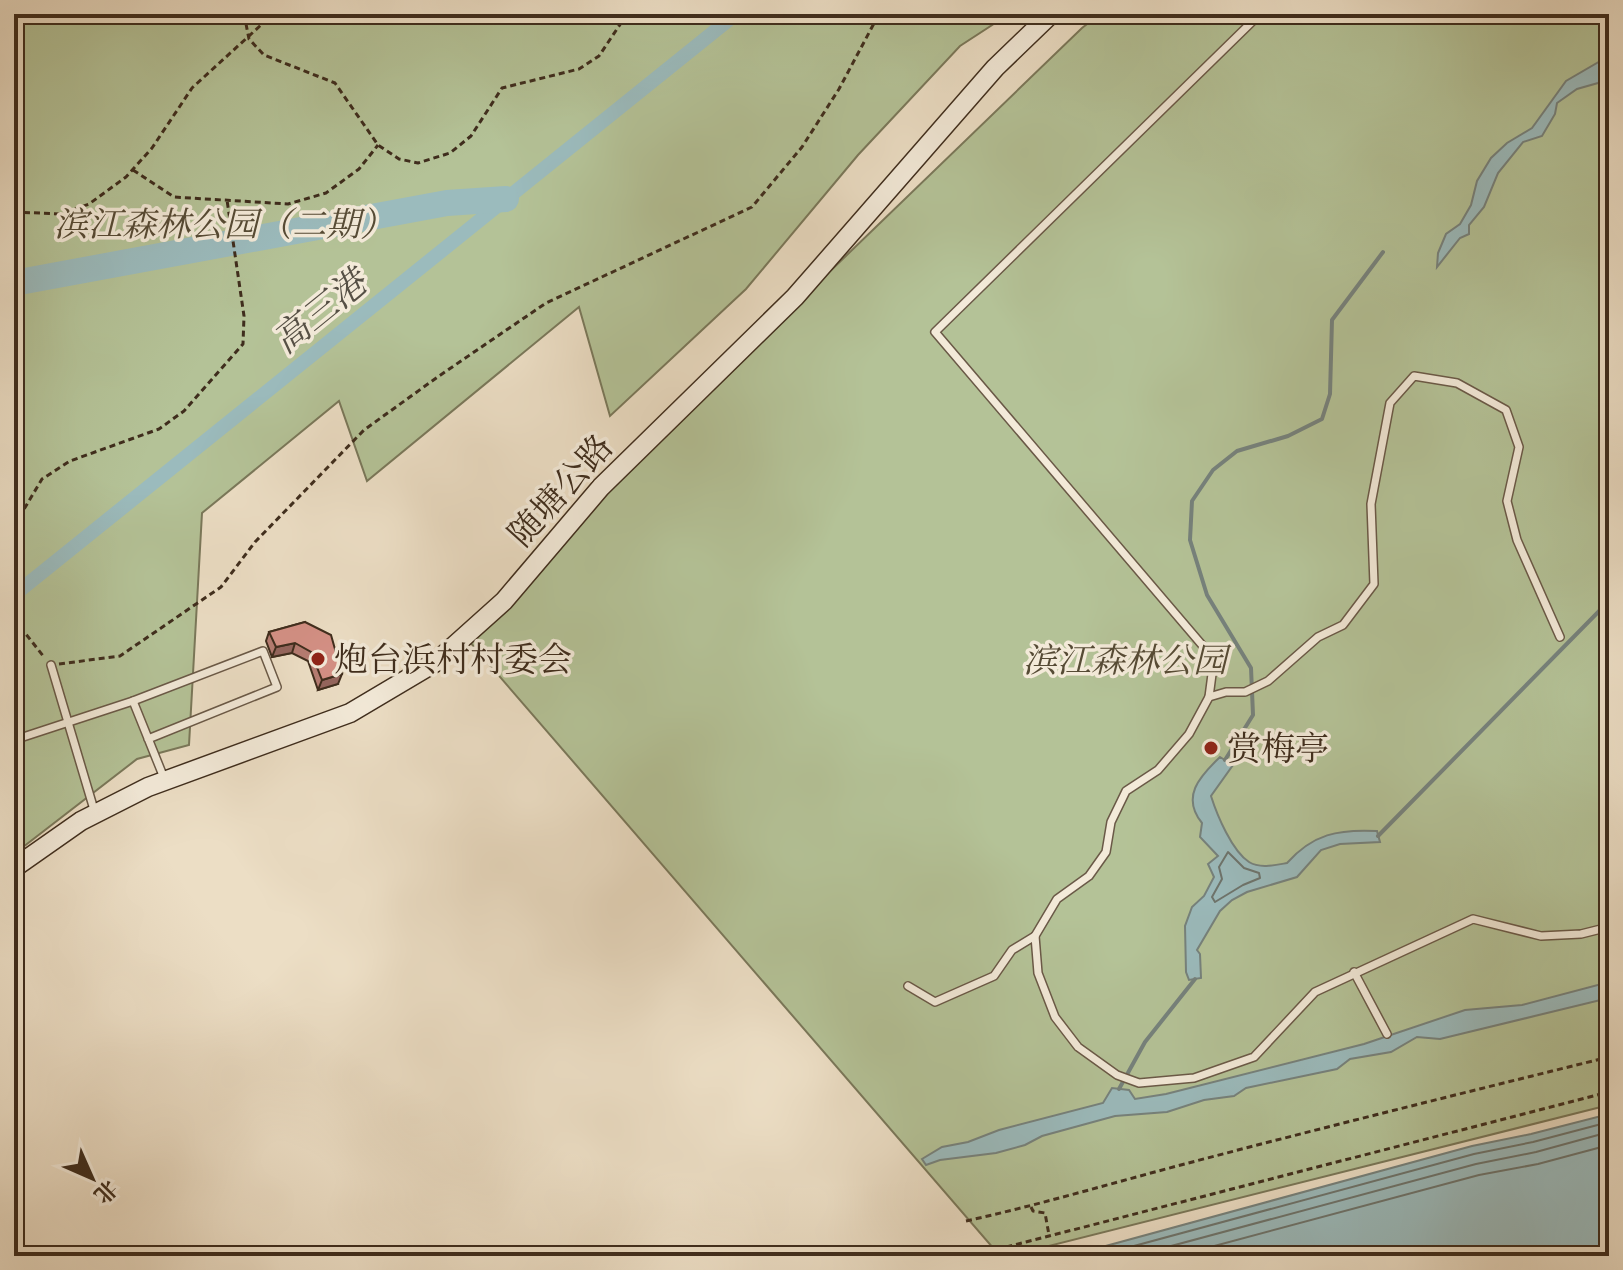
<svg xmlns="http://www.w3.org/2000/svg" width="1623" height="1270" viewBox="0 0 1623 1270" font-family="'Sorts Mill Goudy','Noto Serif SC',serif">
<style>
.green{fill:#b4c297;stroke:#7a785a;stroke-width:2}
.water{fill:#9bbbbd;stroke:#76827d;stroke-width:2}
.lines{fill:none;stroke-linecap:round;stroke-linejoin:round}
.shore{stroke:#6d746d;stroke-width:2}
.stream{stroke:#76827d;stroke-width:4}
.canal{stroke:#9bbbbd;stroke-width:14}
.river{stroke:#9bbbbd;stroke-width:26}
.lane-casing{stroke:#6a5947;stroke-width:10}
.secondary-casing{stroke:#3f2d1d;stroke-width:21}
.path{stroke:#3f2d1d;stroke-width:3;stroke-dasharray:6 4;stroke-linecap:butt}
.lane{stroke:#f3ead9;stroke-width:7}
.secondary{stroke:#f3ead9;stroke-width:18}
.wall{fill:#b67c72;stroke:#3f2d1d;stroke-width:2}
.shaded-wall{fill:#94655d;stroke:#3f2d1d;stroke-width:2}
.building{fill:#d49085;stroke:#3f2d1d;stroke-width:2}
.poi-dot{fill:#8f2418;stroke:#f3ead9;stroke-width:3}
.labels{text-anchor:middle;stroke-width:7;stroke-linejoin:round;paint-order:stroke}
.park-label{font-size:34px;font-style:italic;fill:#564b35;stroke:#f3ead9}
.street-label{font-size:34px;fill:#3f2d1d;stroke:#f3ead9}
.poi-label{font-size:34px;fill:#3f2d1d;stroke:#f3ead9;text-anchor:start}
.water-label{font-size:36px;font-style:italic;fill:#565045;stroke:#f3ead9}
</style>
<rect width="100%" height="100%" fill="#ecdec5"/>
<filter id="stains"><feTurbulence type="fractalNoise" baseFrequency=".0025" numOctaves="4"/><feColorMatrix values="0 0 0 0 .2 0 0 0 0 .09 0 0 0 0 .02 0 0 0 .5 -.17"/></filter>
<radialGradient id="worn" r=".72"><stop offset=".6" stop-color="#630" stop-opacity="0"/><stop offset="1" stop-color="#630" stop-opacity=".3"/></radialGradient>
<g class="green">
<polygon points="14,14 1009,14 960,46 858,155 746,289 610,416 579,307 367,481 339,401 202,513 189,745 137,759 14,854"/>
<polygon points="1100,14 1609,14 1609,1105 1009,1256 1000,1256 469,641 560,532 1082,28"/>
</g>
<g class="water">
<polygon points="1609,56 1609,77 1598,83 1577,89 1557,103 1555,114 1542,136 1523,142 1498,173 1484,207 1469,225 1469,234 1460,238 1437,267 1438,253 1446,234 1460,224 1471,205 1477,181 1491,158 1507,143 1532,128 1566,81"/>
<path d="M 1220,757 L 1233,765 L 1211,796 C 1217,815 1232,851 1249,862 C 1260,869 1276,865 1287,863 C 1313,834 1338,829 1377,831 L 1380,842 L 1340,844 L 1321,850 L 1297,877 L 1247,892 L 1232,900 L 1220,911 L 1197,950 L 1200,954 L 1201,978 L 1189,980 L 1186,972 L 1185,926 L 1192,907 L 1204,896 L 1214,877 L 1208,864 L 1218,856 L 1200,837 L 1202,823 C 1181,797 1199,777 1220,757 Z"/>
<polygon points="1609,982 1609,998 1440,1039 1417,1037 1391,1052 1350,1059 1337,1069 1246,1088 1234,1096 1204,1100 1167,1112 1115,1116 1042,1136 1025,1145 996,1153 940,1160 926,1165 922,1159 942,1147 968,1142 999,1130 1103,1103 1112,1088 1129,1090 1135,1099 1166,1094 1364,1044 1465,1010 1522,1005"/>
<polygon points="1609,1114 1609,1256 1069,1256 1472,1146 1531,1134"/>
</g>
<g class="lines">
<g class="shore">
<polygon points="1228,852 1244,868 1259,873 1260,878 1243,885 1215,902 1212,897 1222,879 1219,867"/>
<polyline points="1097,1256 1474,1154 1533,1142 1609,1122"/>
<polyline points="1134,1256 1476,1164 1536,1152 1609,1132"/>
<polyline points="1177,1256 1479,1175 1538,1164 1609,1145"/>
</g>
<g class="stream">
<polyline points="1225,760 1253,715 1251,668 1207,595 1190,540 1192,501 1213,470 1237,451 1288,436 1322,419 1330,394 1332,320 1383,252"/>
<polyline points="1378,836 1609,601"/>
<polyline points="1119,1089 1145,1042 1195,979"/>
</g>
<polyline class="canal" points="14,595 736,14"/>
<polyline class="river" points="14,283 447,203 506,199"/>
<g class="lane-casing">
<g id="lane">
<polyline points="1560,637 1517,540 1507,501 1519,447 1506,410 1457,383 1414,376 1390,403 1371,504 1374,584 1343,625 1318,637 1268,681 1245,692 1226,692 1209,697 1189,734 1158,770 1126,791 1111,822 1106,852 1089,876 1057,899 1035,936 1038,973 1055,1017 1078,1047 1117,1075 1139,1083 1194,1078 1254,1057 1315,992 1473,919 1541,936 1581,934 1609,927"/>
<polyline points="51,665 95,813"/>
<polyline points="1209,697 1214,659 935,332 1260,14"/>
<polyline points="148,739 277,687 263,651 133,701 164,778"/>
<polyline points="14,740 133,701"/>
<polyline points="1354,972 1387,1034"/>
<polyline points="908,986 935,1002 994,976 1012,950 1035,936"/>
</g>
</g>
<g class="secondary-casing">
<polyline id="secondary" points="14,868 81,821 148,787 350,713 436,662 504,601 601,487 795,297 995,68 1051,14"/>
</g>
<g class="path">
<polyline points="244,14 249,39 264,55 335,83 378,145 399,159 418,163 450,153 471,136 502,88 579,69 599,56 627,14"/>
<polyline points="133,170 174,197 288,204 326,193 359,169 378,145"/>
<polyline points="14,212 62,214 89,204 126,177 152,148 192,88 273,14"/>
<polyline points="14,526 42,479 70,461 159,429 184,411 243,344 244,316 227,200"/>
<polyline points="14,619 44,657"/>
<polyline points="59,664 120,656 221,587 255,542 364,430 439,376 546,303 752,207 802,147 839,89 879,14"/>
<polyline points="1031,1207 1033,1211 1045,1213 1049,1235"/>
<path d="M 966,1221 C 1043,1204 1119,1181 1196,1161 C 1333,1125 1471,1091 1609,1057"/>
<polyline points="987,1252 1609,1092"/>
</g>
<use href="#lane" class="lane"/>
<use href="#secondary" class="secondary"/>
</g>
<polygon class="wall" points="305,622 338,684 318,690 308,661 292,653 272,657 266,641 269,632"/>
<g class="shaded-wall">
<polygon points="295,643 292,653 272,657 276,647"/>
<polygon points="342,674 338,684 318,690 322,680"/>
</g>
<polygon class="building" points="305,622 331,635 342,674 322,680 311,652 295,643 276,647 269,632"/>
<g class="poi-dot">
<circle cx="318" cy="659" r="8"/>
<circle cx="1211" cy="748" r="8"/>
</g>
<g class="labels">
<g class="park-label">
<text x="224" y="236">滨江森林公园（二期）</text>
<text x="1125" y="672">滨江森林公园</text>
</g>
<g class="street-label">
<text transform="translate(560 490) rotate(-48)" y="12">随塘公路</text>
</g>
<g class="poi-label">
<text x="334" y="671">炮台浜村村委会</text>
<text x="1227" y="760">赏梅亭</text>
</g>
<g class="water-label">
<text transform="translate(319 311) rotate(-39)" y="13">高三港</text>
</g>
</g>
<rect width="1623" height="1270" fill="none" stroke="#ecdec5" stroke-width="48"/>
<rect x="16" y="16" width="1591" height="1238" fill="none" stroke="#3f2d1d" stroke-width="4"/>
<rect x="24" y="24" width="1575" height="1222" fill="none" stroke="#3f2d1d" stroke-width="2"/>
<g transform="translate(92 1178) rotate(135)" stroke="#f3ead9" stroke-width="6" paint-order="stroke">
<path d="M0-6L14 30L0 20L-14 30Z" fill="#3f2d1d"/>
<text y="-12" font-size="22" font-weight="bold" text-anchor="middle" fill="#3f2d1d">北</text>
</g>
<rect width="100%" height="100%" filter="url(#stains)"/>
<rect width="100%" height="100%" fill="url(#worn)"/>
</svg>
